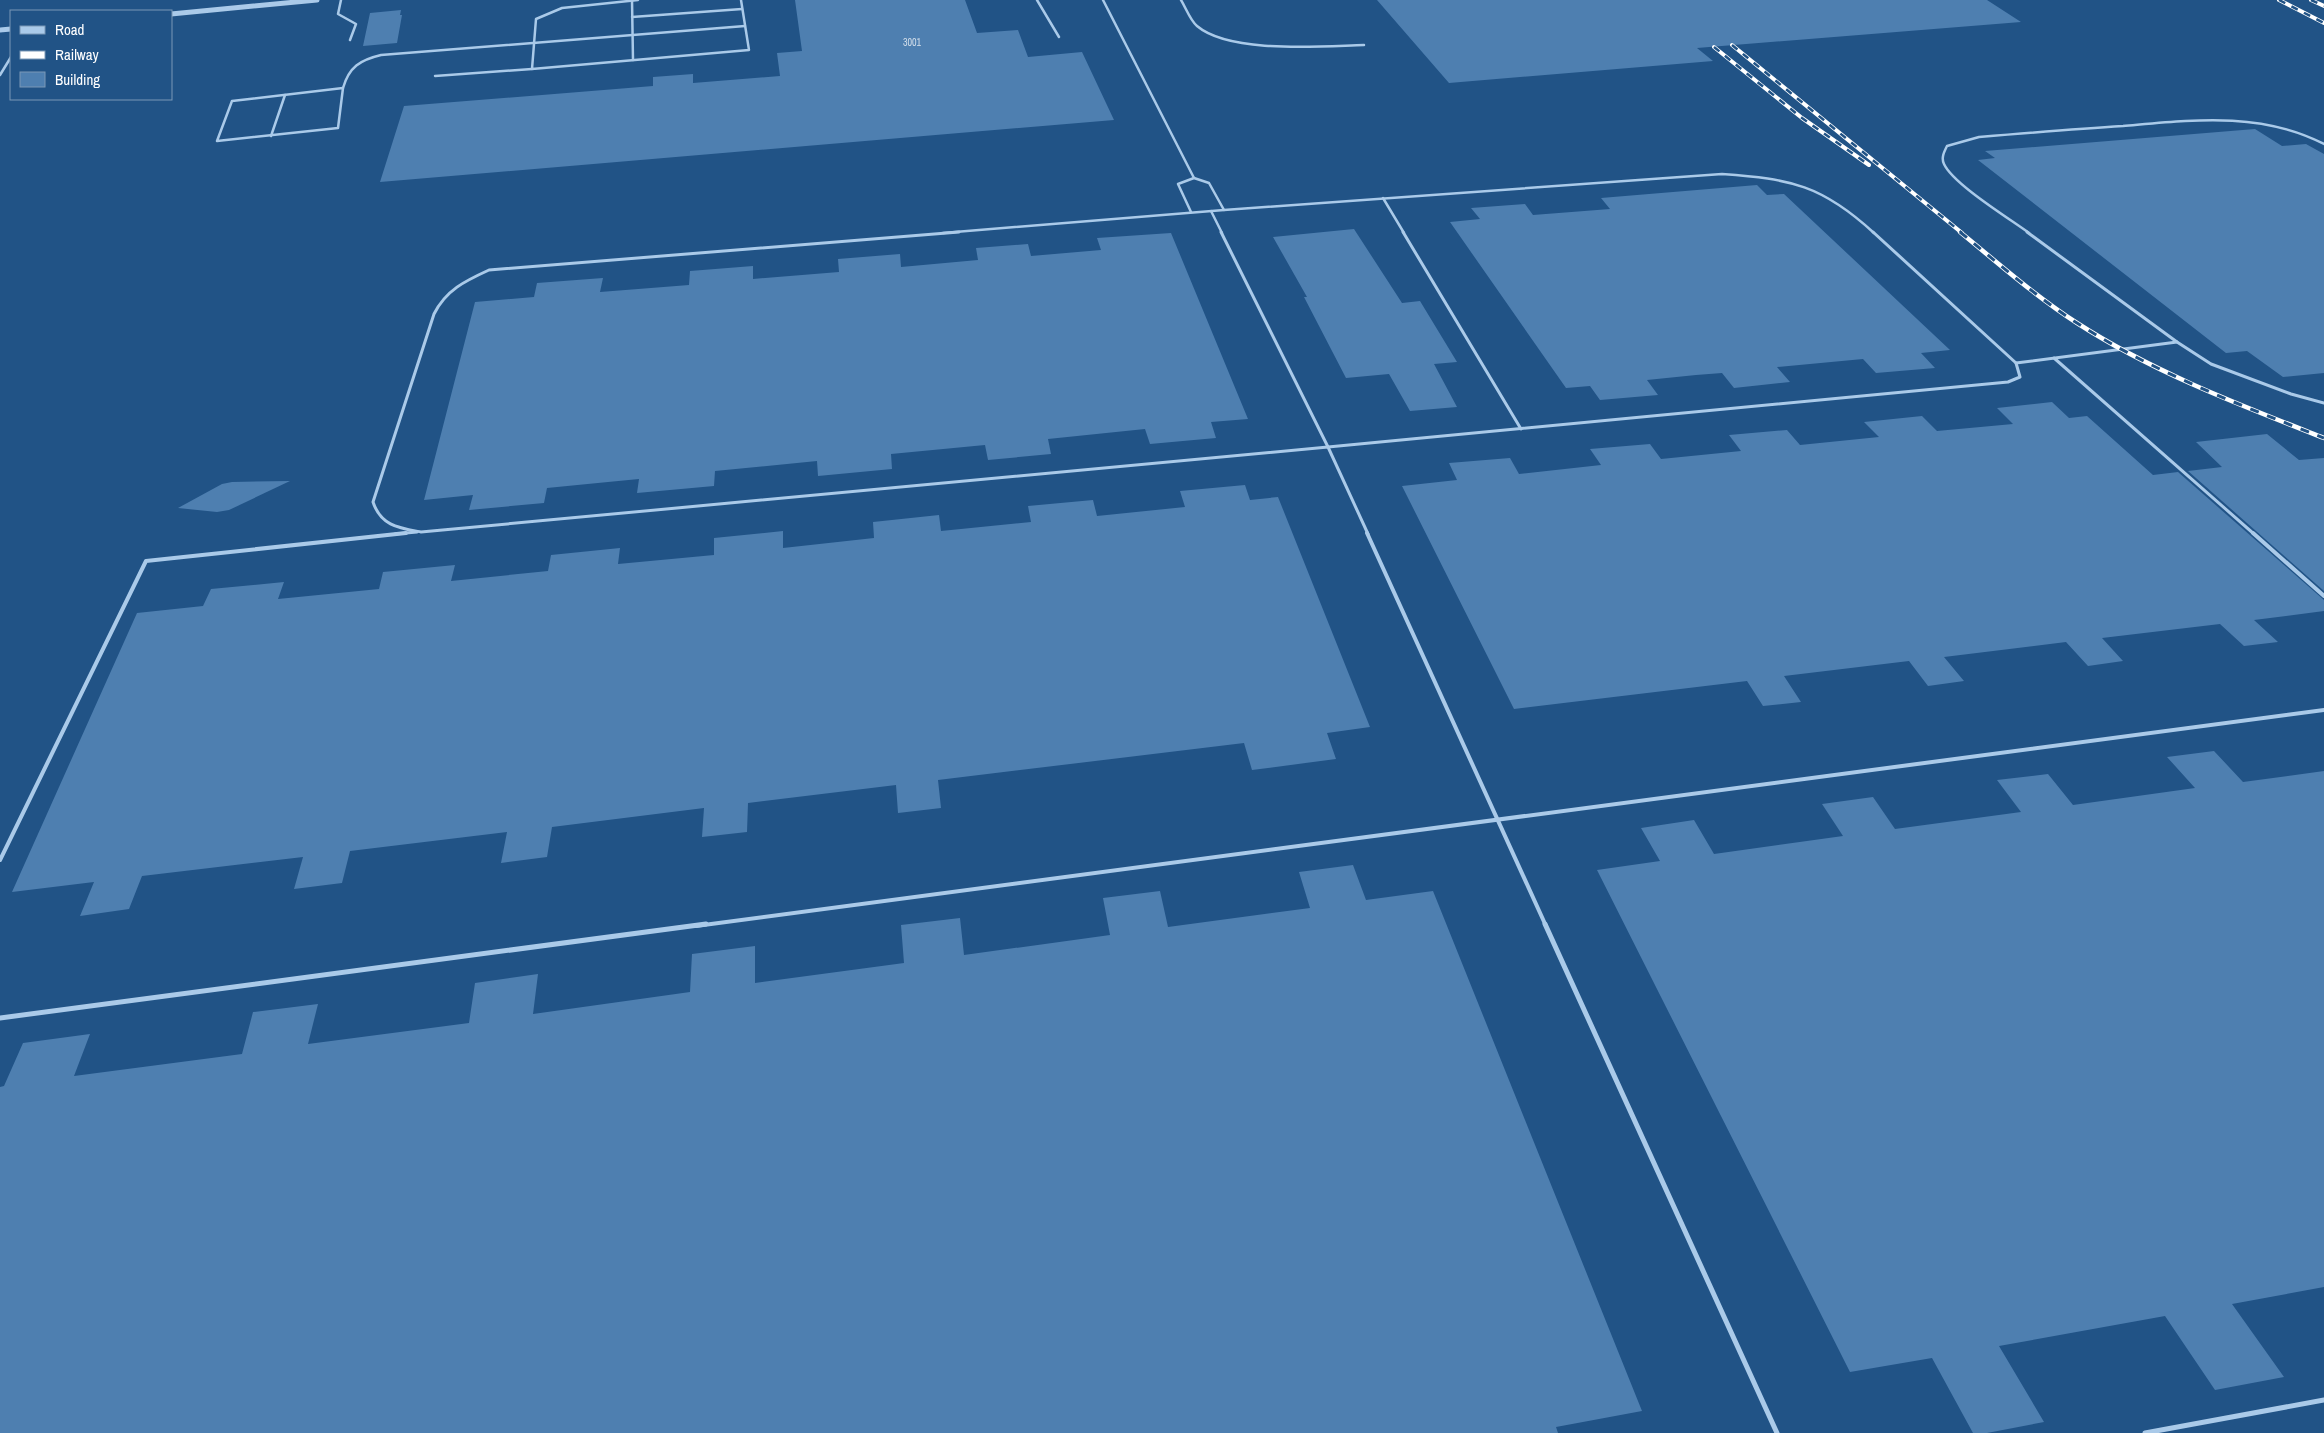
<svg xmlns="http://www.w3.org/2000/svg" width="2324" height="1433" viewBox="0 0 2324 1433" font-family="'Archivo Narrow',sans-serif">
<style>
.building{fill:#4e7fb0}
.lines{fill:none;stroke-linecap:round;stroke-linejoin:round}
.service-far3{stroke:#aacae9;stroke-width:2.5}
.service-far2{stroke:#aacae9;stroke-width:3}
.service-far1{stroke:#aacae9;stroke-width:4}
.service{stroke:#aacae9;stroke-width:5}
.tertiary{stroke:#aacae9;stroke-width:5}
.rail-far1-casing{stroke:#fff;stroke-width:4}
.rail-casing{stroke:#fff;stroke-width:4.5}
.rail-far1{stroke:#215386;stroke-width:2.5;stroke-dasharray:7;stroke-linecap:butt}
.rail{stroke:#215386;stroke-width:3;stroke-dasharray:9;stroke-linecap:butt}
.labels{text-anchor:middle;stroke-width:4;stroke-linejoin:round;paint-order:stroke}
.number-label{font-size:10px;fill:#d3dfeb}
</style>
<rect width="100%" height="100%" fill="#215386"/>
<g class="building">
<polygon points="795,0 965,0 977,33 1018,30 1028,57 1082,52 1114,120 380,182 404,106 653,86 653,77 693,74 693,83 780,76 777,53 802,51"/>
<polygon points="1377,0 1987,0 2021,22 1697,48 1713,61 1449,83"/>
<polygon points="401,10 400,15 402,15 397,43 363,46 370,13"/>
<polygon points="2255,129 2282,146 2306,144 2324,154 2324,373 2283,377 2247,351 2226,353 1978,160 1995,158 1985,151"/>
<polygon points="1757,185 1767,195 1784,194 1950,350 1921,353 1935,368 1876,373 1863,359 1777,367 1790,382 1734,388 1722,373 1696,375 1647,380 1658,395 1600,400 1590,386 1566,388 1450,222 1480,219 1471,208 1525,204 1533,215 1610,209 1601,198"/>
<polygon points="1354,229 1402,303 1420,301 1457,362 1434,364 1457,407 1410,411 1389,374 1346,378 1304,297 1307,297 1273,237"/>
<polygon points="1171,233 1248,419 1211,422 1216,438 1150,444 1145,429 1048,439 1051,454 988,460 985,445 891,454 892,469 818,476 817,461 715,471 714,486 637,493 639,479 608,482 547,488 544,503 469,510 473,495 424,500 475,302 534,297 537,283 603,278 600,292 689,285 690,271 753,266 753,279 839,272 838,259 900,254 901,267 978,260 976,248 1028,244 1031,256 1101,250 1097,238"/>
<polygon points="2052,402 2069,418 2087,416 2153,475 2178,472 2324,600 2324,611 2254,620 2278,642 2244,646 2220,624 2102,638 2123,661 2088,666 2066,642 1944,657 1964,681 1928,686 1909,661 1784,676 1801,702 1763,706 1747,681 1514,709 1402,486 1457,480 1449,463 1510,458 1519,474 1601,465 1590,449 1650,444 1661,459 1741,451 1729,435 1787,430 1800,445 1879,437 1864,422 1922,416 1937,431 2013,424 1997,408"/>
<polygon points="2267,434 2299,460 2324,458 2324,591 2188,471 2222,467 2196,442"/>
<polygon points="290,481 229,510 217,512 178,508 222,484 232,482"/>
<polygon points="1245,485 1250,500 1278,497 1370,727 1327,733 1336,759 1252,770 1244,743 938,780 941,808 898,813 896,785 748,803 747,832 702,837 704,808 552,827 547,857 501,863 507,832 350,851 342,883 294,889 303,857 142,876 129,909 80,916 94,882 12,892 137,613 203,606 211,589 284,582 278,599 379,589 383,572 455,565 451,581 548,571 551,555 620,548 618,564 714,555 714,538 783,531 783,548 874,538 873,522 939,515 941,531 1031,522 1028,506 1093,500 1097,516 1185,507 1180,491"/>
<polygon points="2214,751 2243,782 2324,771 2324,1287 2232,1304 2284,1377 2215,1390 2165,1316 1999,1346 2044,1422 1987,1433 1973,1433 1932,1358 1850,1372 1597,870 1660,861 1641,828 1694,820 1714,854 1843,836 1822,804 1873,797 1895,829 2021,812 1997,780 2048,774 2073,805 2195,788 2167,757"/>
<polygon points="1353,865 1366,900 1433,891 1642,1411 1556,1427 1558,1433 0,1433 0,1087 4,1086 23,1043 90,1034 74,1076 242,1054 253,1012 318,1004 308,1044 469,1023 475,983 538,974 533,1014 690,992 692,954 755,946 755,983 904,963 901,925 960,918 964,955 1110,935 1103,898 1160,891 1168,927 1310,908 1299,872"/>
</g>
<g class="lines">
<g class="service-far3">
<polyline points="341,0 338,14 356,24 350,40"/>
<polyline points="632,0 633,60"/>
<polyline points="638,0 562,8 536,19 532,69 749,50 741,0"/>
<polyline points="1037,0 1059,37"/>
<polyline points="1103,0 1194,178"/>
<path d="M 1181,0 C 1186,8 1190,20 1197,26 C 1230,54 1322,46 1364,45"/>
<polyline points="632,17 742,9"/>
<polyline points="0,75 11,57"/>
<polyline points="435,76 532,69"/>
<polygon points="343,88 338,128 217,141 232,101"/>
<path d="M 343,88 C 349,67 360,60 381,55 L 745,26"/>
<polyline points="271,136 285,95"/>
<polyline points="1383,198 1404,233"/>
<polyline points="1211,211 1222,233"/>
<polyline points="1191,212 1178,184 1194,178 1209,183 1224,210"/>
<path d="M 943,233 L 1224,210 L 1722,174 C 1791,179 1822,185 1874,233"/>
<path d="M 2029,233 C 2010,219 1953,184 1944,164 C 1941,158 1944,152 1947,146 L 1979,137 C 2027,133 2075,129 2123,126 C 2192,120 2260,111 2324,144"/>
</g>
<g class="service-far2">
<path d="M 959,232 L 489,270 C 465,281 446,290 434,314 L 373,502 C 381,526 399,528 421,532 L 1328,447 L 1368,534"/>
<polyline points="1221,232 1328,447 2008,382 2020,377 2016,363"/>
<polyline points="1403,232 1521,429"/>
<polyline points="1873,232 2016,363 2177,342"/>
<polyline points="2027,232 2177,342 2211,364 2291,394 2324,403"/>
<polyline points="2054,358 2254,534"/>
<polyline points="395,534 417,532"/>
</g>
<g class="service-far1">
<polyline points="1367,533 1546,926"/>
<polyline points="2253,533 2324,596"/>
<polyline points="0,860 146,561 406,533"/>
<polyline points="696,926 2324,710"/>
</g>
<g class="service">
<polyline points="1545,924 1777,1433"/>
<polyline points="0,1018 706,924"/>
<polyline points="2145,1433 2324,1400"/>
</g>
<g class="tertiary">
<polyline points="171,14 317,0"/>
<polyline points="0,30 11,29"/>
</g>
<g class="rail-far1-casing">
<g id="rail-far1">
<polyline points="2279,0 2324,23"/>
<polyline points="2311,0 2324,6"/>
<polyline points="1732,45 1962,233"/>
<polyline points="1714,47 1802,118 1869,165"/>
</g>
</g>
<g class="rail-casing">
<path id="rail" d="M 1960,232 C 1998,263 2035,296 2077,323 C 2153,372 2240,405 2324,438"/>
</g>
<use href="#rail-far1" class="rail-far1"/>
<use href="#rail" class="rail"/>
</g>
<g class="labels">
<g class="number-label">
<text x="912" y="46">3001</text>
</g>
</g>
<rect x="10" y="10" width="162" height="90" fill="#215386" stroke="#7a98b6"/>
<rect x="20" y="26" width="25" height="8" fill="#aacae9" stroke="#7a98b6"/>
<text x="55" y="35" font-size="15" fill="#ffffff">Road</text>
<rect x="20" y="51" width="25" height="8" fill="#ffffff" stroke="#7a98b6"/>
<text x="55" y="60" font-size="15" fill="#ffffff">Railway</text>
<rect x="20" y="72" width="25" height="15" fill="#4e7fb0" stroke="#7a98b6"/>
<text x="55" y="85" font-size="15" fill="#ffffff">Building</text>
</svg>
